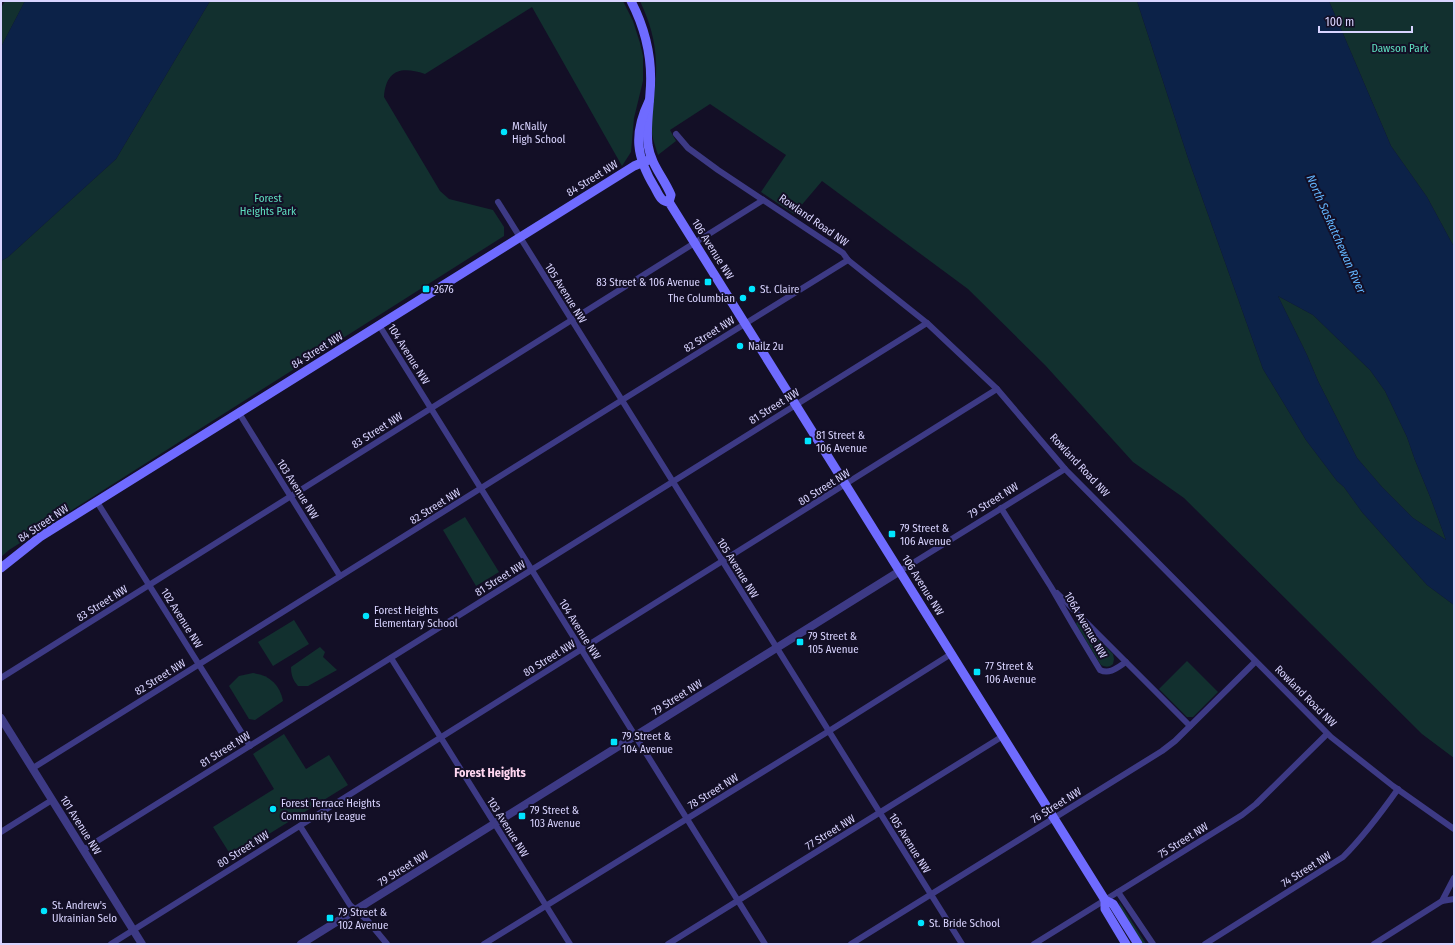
<svg xmlns="http://www.w3.org/2000/svg" width="1455" height="945" viewBox="0 0 1455 945" font-family="'Fira Sans Condensed',sans-serif">
<style>
.green{fill:#12302f}
.water{fill:#0c2248;fill-rule:evenodd}
.lines{fill:none;stroke-linecap:round;stroke-linejoin:round}
.minor{stroke:#3d3a85;stroke-width:6}
.tertiary{stroke:#3d3a85;stroke-width:8}
.secondary{stroke:#6f6bff;stroke-width:9}
.poi-dot{fill:#00e5ff;stroke:#130f26;stroke-width:1.5}
.labels{text-anchor:middle;stroke-width:4;stroke-linejoin:round;paint-order:stroke}
.park-label{font-size:11px;fill:#5fe0c0;stroke:#130f26}
.poi-label{font-size:11px;fill:#d9d4ff;stroke:#130f26;text-anchor:start}
.street-label{font-size:11px;fill:#d9d4ff;stroke:#130f26}
.water-label{font-size:12px;font-style:italic;fill:#62b6ff;stroke:#130f26}
.neighbourhood-label{font-size:12px;font-weight:bold;fill:#ffd6f0;stroke:#130f26}
</style>
<rect width="100%" height="100%" fill="#130f26"/>
<g class="green">
<polygon points="5,1 25,1 1,47 1,8"/>
<path d="M 210,1 L 623,1 L 633,21 L 640,43 L 643,56 L 643,81 L 634,118 L 631,152 L 622,166 L 532,7 L 425,74 C 401,66 386,70 384,97 L 440,191 L 449,199 L 493,210 L 504,227 L 504,236 L 9,550 L 1,557 L 1,261 L 8,257 L 116,159 Z"/>
<path d="M 640,1 L 1137,1 L 1188,158 L 1263,369 L 1306,440 L 1337,481 L 1344,487 L 1362,512 L 1427,585 L 1454,605 L 1454,758 L 1422,734 L 1184,498 L 1133,462 L 1045,365 L 968,289 L 822,181 L 794,214 L 761,192 L 786,155 L 710,104 L 670,130 L 676,141 L 658,155 C 655,145 651,135 651,125 C 652,104 657,84 656,63 C 655,39 650,23 640,1 Z"/>
<polygon points="1329,1 1454,1 1454,247 1427,197 1391,146"/>
<polygon points="1278,296 1313,315 1370,370 1385,391 1407,437 1415,460 1431,499 1446,540 1413,518 1382,487 1357,458 1318,381 1307,355"/>
<polygon points="465,517 499,572 476,586 443,530"/>
<polygon points="294,620 309,644 273,666 258,642"/>
<path d="M 1080,621 L 1113,654 L 1114,659 L 1113,664 C 1108,668 1106,667 1101,665 L 1076,624 L 1077,622 Z"/>
<path d="M 320,647 L 325,652 L 323,657 L 337,670 L 308,686 L 298,686 C 293,680 291,675 291,667 Z"/>
<polygon points="1187,661 1218,692 1193,717 1187,717 1159,689"/>
<path d="M 253,673 C 270,675 280,685 283,701 L 255,720 L 249,719 L 229,686 L 239,676 Z"/>
<polygon points="284,734 306,769 329,755 348,785 232,857 213,827 274,789 253,754"/>
<polygon points="1119,903 1120,903 1146,944 1143,944 1121,910"/>
</g>
<g class="water">
<polygon points="25,1 210,1 116,159 8,257 1,261 1,47"/>
<path d="M 1137,1 L 1329,1 L 1391,146 L 1427,197 L 1454,247 L 1454,605 L 1427,585 L 1362,512 L 1344,487 L 1337,481 L 1306,440 L 1263,369 L 1188,158 ZM 1278,296 L 1313,315 L 1370,370 L 1385,391 L 1407,437 L 1415,460 L 1431,499 L 1446,540 L 1413,518 L 1382,487 L 1357,458 L 1318,381 L 1307,355 Z"/>
</g>
<g class="lines">
<g class="minor">
<polyline points="676,134 688,148 718,170 843,253 848,260 927,323 997,389 1065,469 1331,737 1393,786 1454,829"/>
<polyline points="498,202 962,944"/>
<polyline points="379,325 765,944"/>
<polyline points="239,413 340,576"/>
<polyline points="97,502 250,746"/>
<path d="M 1001,508 L 1051,587 L 1073,625 L 1100,670 C 1110,675 1118,667 1126,662"/>
<polyline points="900,571 1065,469"/>
<polyline points="1057,593 1190,726"/>
<polyline points="391,658 570,944"/>
<polyline points="1,678 763,200"/>
<polyline points="33,768 627,397 848,260"/>
<polyline points="300,826 350,905 368,921 387,944"/>
<polyline points="1,832 52,800"/>
<polyline points="83,850 927,323"/>
<polyline points="1118,892 1153,944"/>
<polyline points="1442,901 1454,878"/>
<polyline points="111,944 997,389"/>
<polyline points="484,944 829,731 951,654"/>
<polyline points="668,944 1003,736"/>
<polyline points="851,944 1162,751 1175,741 1255,662"/>
<polyline points="1034,944 1242,815 1256,804 1327,734"/>
<path d="M 1205,944 L 1343,857 C 1364,836 1381,813 1398,789"/>
<polyline points="1374,944 1442,901 1454,899"/>
</g>
<g class="tertiary">
<polyline points="1,718 142,944"/>
<polyline points="301,944 900,571"/>
</g>
<g class="secondary">
<path d="M 631,1 C 646,30 653,60 650,93 C 649,110 646,128 648,145 C 651,165 664,178 671,195 L 669,202"/>
<path d="M 649,101 C 633,134 636,157 655,188 C 659,195 661,202 669,202 L 1105,900 L 1113,904 L 1138,944"/>
<polyline points="1,568 40,537 634,166 651,159"/>
<polyline points="1105,900 1105,909 1126,944"/>
</g>
</g>
<g class="poi-dot">
<circle cx="504" cy="132" r="4"/>
<rect x="704" y="278" width="8" height="8" rx="2"/>
<rect x="422" y="285" width="8" height="8" rx="2"/>
<circle cx="752" cy="289" r="4"/>
<circle cx="743" cy="298" r="4"/>
<circle cx="740" cy="346" r="4"/>
<rect x="804" y="437" width="8" height="8" rx="2"/>
<rect x="888" y="530" width="8" height="8" rx="2"/>
<circle cx="366" cy="616" r="4"/>
<rect x="796" y="638" width="8" height="8" rx="2"/>
<rect x="973" y="668" width="8" height="8" rx="2"/>
<rect x="610" y="738" width="8" height="8" rx="2"/>
<circle cx="273" cy="809" r="4"/>
<rect x="518" y="812" width="8" height="8" rx="2"/>
<circle cx="44" cy="911" r="4"/>
<rect x="326" y="914" width="8" height="8" rx="2"/>
<circle cx="921" cy="923" r="4"/>
</g>
<g class="labels">
<g class="park-label">
<text x="1400" y="52">Dawson Park</text>
<text x="268" y="202">Forest<tspan x="268" dy="13">Heights Park</tspan></text>
</g>
<g class="poi-label">
<text x="512" y="130">McNally<tspan x="512" dy="13">High School</tspan></text>
<text x="700" y="286" text-anchor="end">83 Street &amp; 106 Avenue</text>
<text x="434" y="293">2676</text>
<text x="760" y="293">St. Claire</text>
<text x="735" y="302" text-anchor="end">The Columbian</text>
<text x="748" y="350">Nailz 2u</text>
<text x="816" y="439">81 Street &amp;<tspan x="816" dy="13">106 Avenue</tspan></text>
<text x="900" y="532">79 Street &amp;<tspan x="900" dy="13">106 Avenue</tspan></text>
<text x="374" y="614">Forest Heights<tspan x="374" dy="13">Elementary School</tspan></text>
<text x="808" y="640">79 Street &amp;<tspan x="808" dy="13">105 Avenue</tspan></text>
<text x="985" y="670">77 Street &amp;<tspan x="985" dy="13">106 Avenue</tspan></text>
<text x="622" y="740">79 Street &amp;<tspan x="622" dy="13">104 Avenue</tspan></text>
<text x="281" y="807">Forest Terrace Heights<tspan x="281" dy="13">Community League</tspan></text>
<text x="530" y="814">79 Street &amp;<tspan x="530" dy="13">103 Avenue</tspan></text>
<text x="52" y="909">St. Andrew's<tspan x="52" dy="13">Ukrainian Selo</tspan></text>
<text x="338" y="916">79 Street &amp;<tspan x="338" dy="13">102 Avenue</tspan></text>
<text x="929" y="927">St. Bride School</text>
</g>
<g class="street-label">
<text transform="translate(592 178) rotate(-32)" y="4">84 Street NW</text>
<text transform="translate(814 220) rotate(35)" y="4">Rowland Road NW</text>
<text transform="translate(713 249) rotate(58)" y="4">106 Avenue NW</text>
<text transform="translate(566 293) rotate(58)" y="4">105 Avenue NW</text>
<text transform="translate(709 334) rotate(-32)" y="4">82 Street NW</text>
<text transform="translate(317 350) rotate(-32)" y="4">84 Street NW</text>
<text transform="translate(409 354) rotate(58)" y="4">104 Avenue NW</text>
<text transform="translate(774 406) rotate(-32)" y="4">81 Street NW</text>
<text transform="translate(377 430) rotate(-32)" y="4">83 Street NW</text>
<text transform="translate(1080 465) rotate(47)" y="4">Rowland Road NW</text>
<text transform="translate(824 487) rotate(-32)" y="4">80 Street NW</text>
<text transform="translate(298 489) rotate(58)" y="4">103 Avenue NW</text>
<text transform="translate(993 500) rotate(-32)" y="4">79 Street NW</text>
<text transform="translate(435 506) rotate(-32)" y="4">82 Street NW</text>
<text transform="translate(43 523) rotate(-34)" y="4">84 Street NW</text>
<text transform="translate(738 568) rotate(58)" y="4">105 Avenue NW</text>
<text transform="translate(500 578) rotate(-32)" y="4">81 Street NW</text>
<text transform="translate(923 585) rotate(58)" y="4">106 Avenue NW</text>
<text transform="translate(102 603) rotate(-32)" y="4">83 Street NW</text>
<text transform="translate(182 618) rotate(58)" y="4">102 Avenue NW</text>
<text transform="translate(1086 625) rotate(60)" y="4">106A Avenue NW</text>
<text transform="translate(580 629) rotate(58)" y="4">104 Avenue NW</text>
<text transform="translate(549 658) rotate(-32)" y="4">80 Street NW</text>
<text transform="translate(160 677) rotate(-32)" y="4">82 Street NW</text>
<text transform="translate(1306 696) rotate(45)" y="4">Rowland Road NW</text>
<text transform="translate(677 697) rotate(-32)" y="4">79 Street NW</text>
<text transform="translate(225 749) rotate(-32)" y="4">81 Street NW</text>
<text transform="translate(713 791) rotate(-32)" y="4">78 Street NW</text>
<text transform="translate(1056 805) rotate(-32)" y="4">76 Street NW</text>
<text transform="translate(81 825) rotate(58)" y="4">101 Avenue NW</text>
<text transform="translate(508 827) rotate(58)" y="4">103 Avenue NW</text>
<text transform="translate(830 832) rotate(-32)" y="4">77 Street NW</text>
<text transform="translate(1183 840) rotate(-32)" y="4">75 Street NW</text>
<text transform="translate(910 843) rotate(58)" y="4">105 Avenue NW</text>
<text transform="translate(243 849) rotate(-32)" y="4">80 Street NW</text>
<text transform="translate(403 868) rotate(-32)" y="4">79 Street NW</text>
<text transform="translate(1306 869) rotate(-32)" y="4">74 Street NW</text>
</g>
<g class="water-label">
<text transform="translate(1336 234) rotate(66)" y="4">North Saskatchewan River</text>
</g>
<g class="neighbourhood-label">
<text x="490" y="777">Forest Heights</text>
</g>
</g>
<rect width="1455" height="945" fill="none" stroke="#d9d4ff" stroke-width="4"/>
<path d="M1319 26v6h93v-6" fill="none" stroke="#d9d4ff" stroke-width="2"/>
<text x="1325" y="26" font-size="12" fill="#d9d4ff" stroke="#130f26" stroke-width="3" paint-order="stroke">100 m</text>
</svg>
